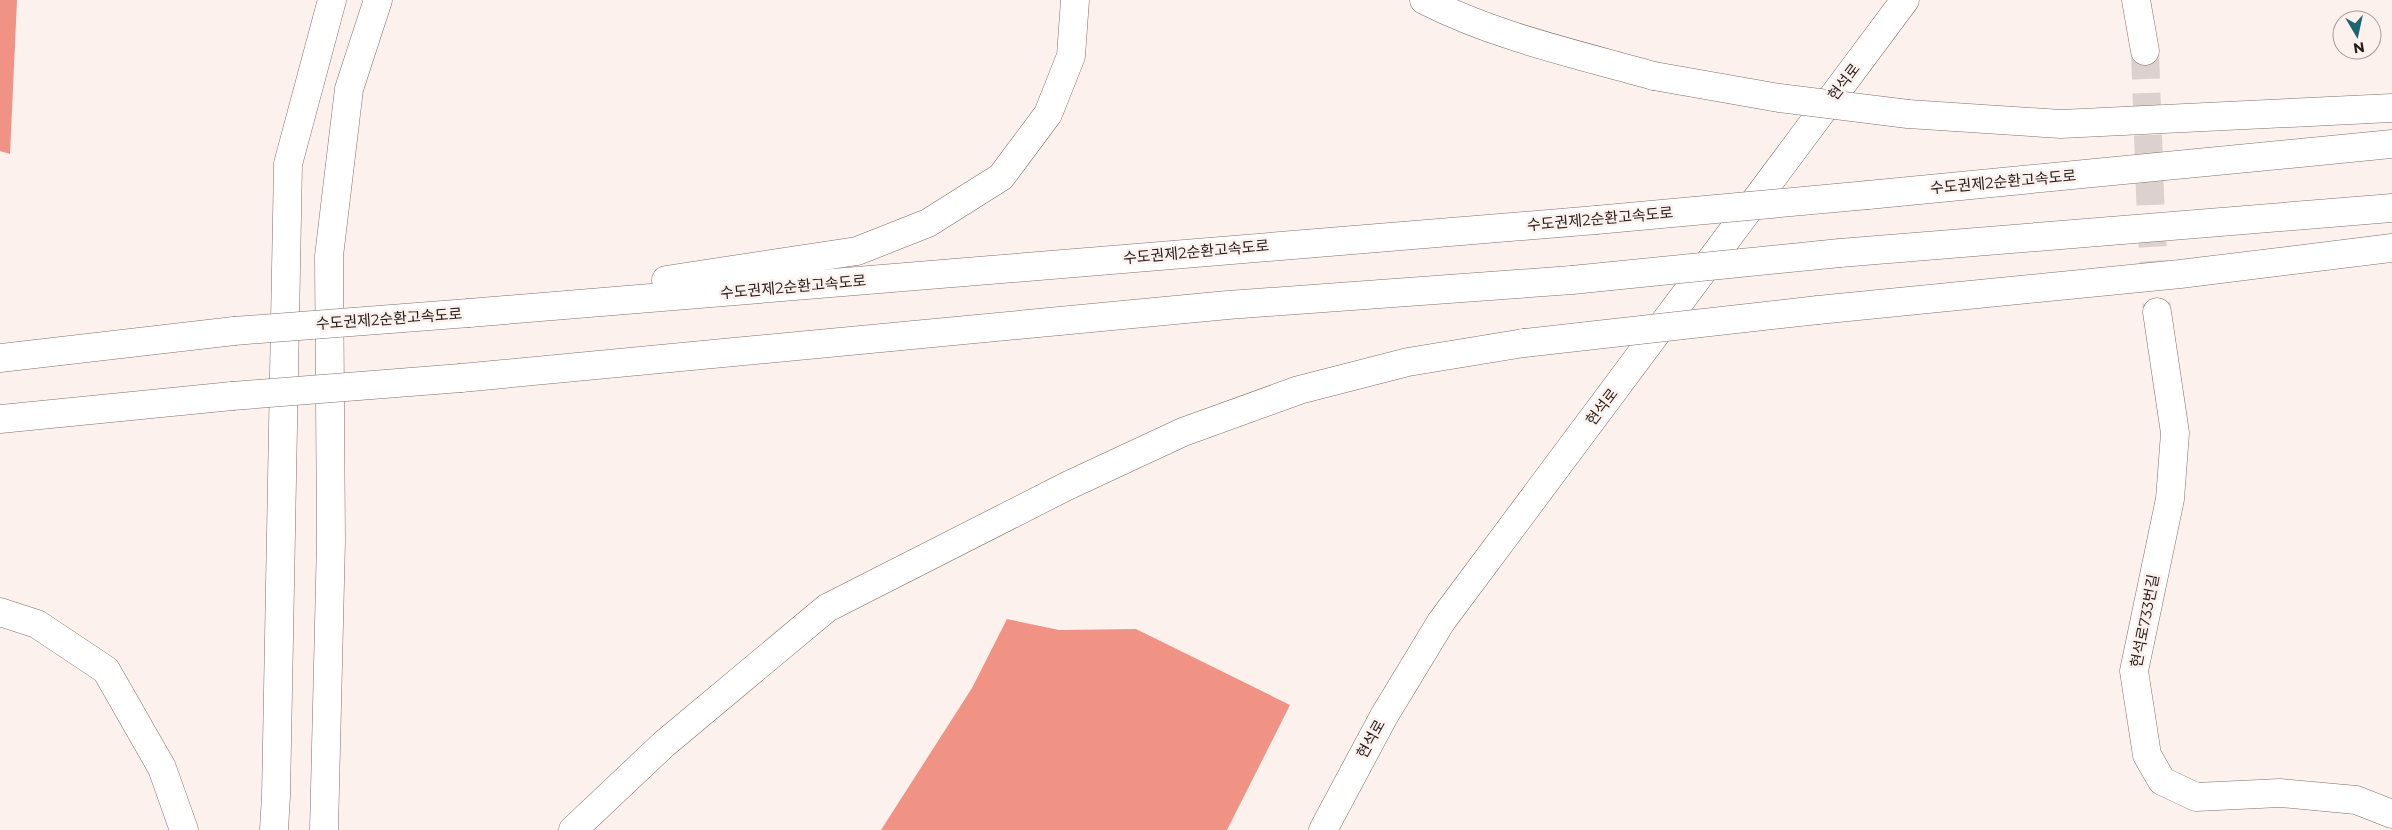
<svg xmlns="http://www.w3.org/2000/svg" width="2392" height="830" viewBox="0 0 2392 830" font-family="Montserrat,'Noto Sans KR',sans-serif">
<style>
.forest{fill:#f09385}
.lines{fill:none;stroke-linecap:round;stroke-linejoin:round}
.street-tunnel{stroke:#dcd1ce;stroke-width:28;stroke-dasharray:28 14;stroke-linecap:butt}
.street-casing{stroke:#806f6c;stroke-width:29}
.secondary-casing{stroke:#806f6c;stroke-width:29}
.highway-casing{stroke:#806f6c;stroke-width:29}
.street{stroke:#fff;stroke-width:28}
.secondary{stroke:#fff;stroke-width:28}
.highway{stroke:#fff;stroke-width:28}
.highway-bridge-casing{stroke:#806f6c;stroke-width:29;stroke-linecap:butt}
.highway-bridge{stroke:#fff;stroke-width:28}
.labels{text-anchor:middle;stroke-width:5;stroke-linejoin:round;paint-order:stroke}
.street-label{font-size:15px;fill:#241d1b;stroke:#fdf1ee}
</style>
<rect width="100%" height="100%" fill="#fdf1ee"/>
<g class="forest">
<polygon points="0,0 17,0 10,154 0,151"/>
<polygon points="1007,619 1059,630 1136,629 1290,705 1227,830 881,830 972,688"/>
</g>
<g class="lines">
<polyline class="street-tunnel" points="2145,51 2151,221 2157,312"/>
<g class="street-casing">
<g id="street">
<polyline points="2136,0 2145,51"/>
<polyline points="2157,312 2175,433 2170,499 2134,671 2147,755 2162,781 2196,797 2280,793 2356,800 2392,814"/>
</g>
</g>
<g class="secondary-casing">
<polyline id="secondary" points="1323,830 1384,716 1441,622 1905,0"/>
</g>
<g class="highway-casing">
<g id="highway">
<path d="M 1424,0 C 1497,37 1576,54 1654,76"/>
<polyline points="1908,114 2061,124 2392,108"/>
<polyline points="1868,195 2392,144"/>
<polyline points="1840,253 2392,208"/>
<polyline points="666,280 857,251 928,223 1001,177 1048,114 1071,56 1075,0"/>
<polyline points="1818,310 2180,274 2392,248"/>
<polyline points="469,313 1596,220"/>
<polyline points="0,358 234,331"/>
<polyline points="461,378 1228,305 1572,280"/>
<polyline points="0,419 232,396"/>
<polyline points="0,612 37,624 106,670 162,768 184,830"/>
<polyline points="274,830 276,796 288,164 332,0"/>
<polyline points="324,830 331,541 329,256 349,89 378,0"/>
<polyline points="573,830 664,744 827,608 1067,486 1183,432 1299,390 1408,362 1524,343"/>
</g>
</g>
<use href="#street" class="street"/>
<use href="#secondary" class="secondary"/>
<use href="#highway" class="highway"/>
<g class="highway-bridge-casing">
<g id="highway-bridge">
<polyline points="1654,76 1779,98 1908,114"/>
<polyline points="1596,220 1868,195"/>
<polyline points="1572,280 1840,253"/>
<polyline points="234,331 469,313"/>
<polyline points="1524,343 1818,310"/>
<polyline points="232,396 461,378"/>
</g>
</g>
<use href="#highway-bridge" class="highway-bridge"/>
</g>
<g class="labels">
<g class="street-label">
<text transform="translate(1844 82) rotate(-53)" y="5">현석로</text>
<text transform="translate(2003 182) rotate(-5)" y="5">수도권제2순환고속도로</text>
<text transform="translate(1600 219) rotate(-5)" y="5">수도권제2순환고속도로</text>
<text transform="translate(1196 252) rotate(-5)" y="5">수도권제2순환고속도로</text>
<text transform="translate(793 287) rotate(-5)" y="5">수도권제2순환고속도로</text>
<text transform="translate(389 319) rotate(-4)" y="5">수도권제2순환고속도로</text>
<text transform="translate(1602 407) rotate(-53)" y="5">현석로</text>
<text transform="translate(2145 621) rotate(-79)" y="5">현석로733번길</text>
<text transform="translate(1371 739) rotate(-61)" y="5">현석로</text>
</g>
</g>
<g transform="translate(2357 35) rotate(171)"><circle r="24" fill="#fdf1ee" stroke="#a69c9a"/>
<path d="M0-4L9 19L0 12L-9 19Z" fill="#1b6671"/>
<text y="-8" font-size="14" font-weight="bold" text-anchor="middle" fill="#241d1b">N</text>
</g>
</svg>
